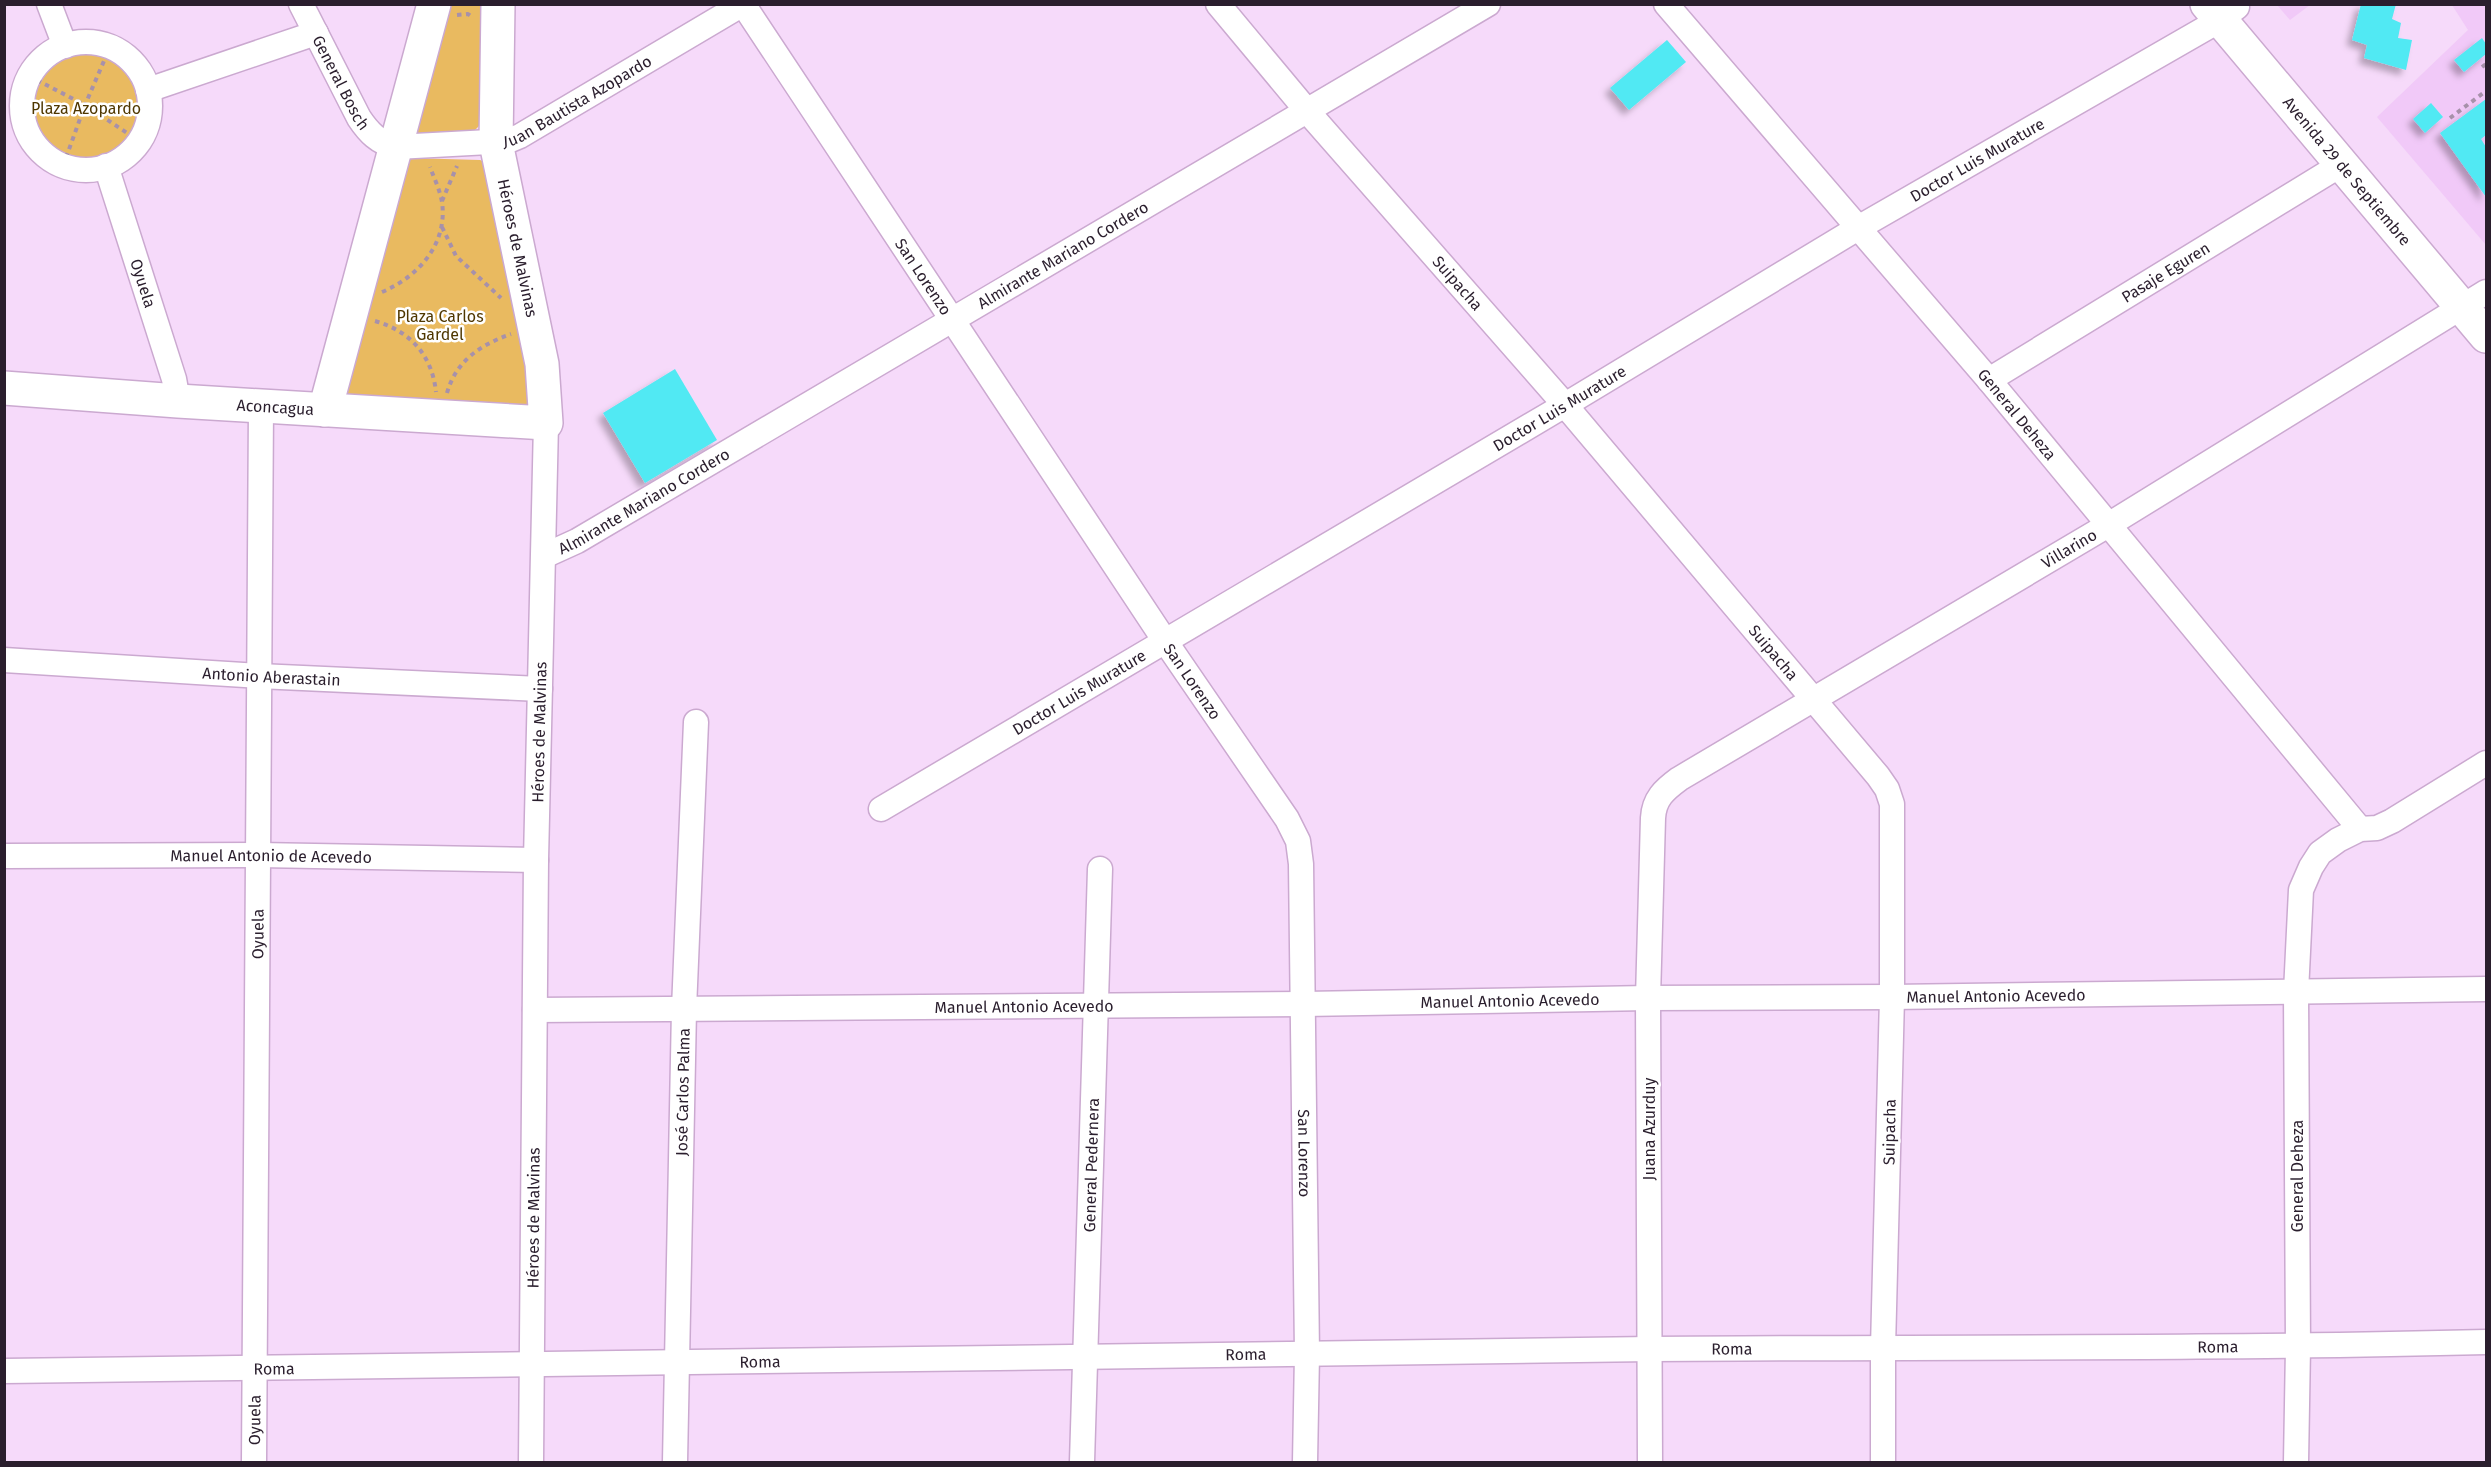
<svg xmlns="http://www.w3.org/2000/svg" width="2491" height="1467" viewBox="0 0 2491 1467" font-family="'Fira Sans',sans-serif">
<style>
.built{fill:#f1c9f8}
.green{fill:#e9ba60}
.building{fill:#51e9f3;filter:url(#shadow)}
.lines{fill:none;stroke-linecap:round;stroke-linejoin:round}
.street-casing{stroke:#cba9d0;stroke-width:27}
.secondary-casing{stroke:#cba9d0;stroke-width:36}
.path{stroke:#a791aa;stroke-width:4;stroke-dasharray:4.5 4.5;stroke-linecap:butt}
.street{stroke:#fff;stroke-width:24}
.secondary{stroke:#fff;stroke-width:33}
.labels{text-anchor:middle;stroke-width:5;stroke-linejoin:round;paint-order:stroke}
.street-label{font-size:16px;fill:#2a1e2d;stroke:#fff}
.park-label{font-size:16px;fill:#4f3700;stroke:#fff}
</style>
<defs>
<filter id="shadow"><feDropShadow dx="-5.5" dy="5.5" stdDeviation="3" flood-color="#0004"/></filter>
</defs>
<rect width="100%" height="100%" fill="#f6dafa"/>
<g class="built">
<polygon points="2277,5 2310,5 2290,20"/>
<polygon points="2452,5 2486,5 2486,245 2377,117 2468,30"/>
</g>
<g class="green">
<polygon points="447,5 484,5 480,125 472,133 420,136 411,130"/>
<circle cx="86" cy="107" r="56"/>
<polygon points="409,158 480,160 487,163 532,394 527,404 517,409 354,399 346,394"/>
</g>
<g class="building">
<polygon points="2361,4 2396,4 2392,19 2401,23 2398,38 2412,40 2406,70 2364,58 2367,45 2352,40"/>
<polygon points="2482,38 2486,44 2486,54 2464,72 2454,60"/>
<polygon points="1667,40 1686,62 1629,110 1610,88"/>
<polygon points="2486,99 2486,135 2481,139 2486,147 2486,197 2440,133"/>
<polygon points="2431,103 2443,117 2425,133 2413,119"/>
<polygon points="675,369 717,440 645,483 603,413"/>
</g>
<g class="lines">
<g class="street-casing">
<g id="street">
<polyline points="49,4 65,46"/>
<path id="s1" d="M 301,4 L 359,118 C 369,133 378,142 396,147 L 508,141 L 520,136 L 743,4"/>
<path id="s2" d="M 743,4 L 1165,641 L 1287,819 L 1298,841 L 1301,864 L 1307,1354 L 1305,1462"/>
<path id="s3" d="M 1218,4 L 1308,112 L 1565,405 L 1878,776 L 1887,789 L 1892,804 L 1892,997 L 1883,1348 L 1883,1462"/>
<path id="s4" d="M 1666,4 L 1989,380 L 2360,829"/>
<circle cx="86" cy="106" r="64"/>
<polyline points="148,90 316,33"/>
<path id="s5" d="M 106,166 L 174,379 L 178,401"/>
<path id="s6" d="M 1989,380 L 2342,164"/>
<path id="s7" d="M 544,556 L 577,541 L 1488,4"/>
<path id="s8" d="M 4,660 L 259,676 L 540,689"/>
<path id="s9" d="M 881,809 L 1565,405 L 1858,228 L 2220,20 L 2237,7"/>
<path id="s10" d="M 4,856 L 259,855 L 536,860"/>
<path id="s11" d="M 535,1010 L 1304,1004 L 1648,998 L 1892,997 L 2486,989"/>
<path id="s12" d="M 4,1371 C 553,1367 1102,1354 1651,1349 C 1929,1347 2208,1349 2486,1342"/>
<path id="s13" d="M 254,1462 L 261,407"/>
<path id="s14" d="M 531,1462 L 536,860 L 546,423"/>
<path id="s15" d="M 675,1462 L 684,1009 L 696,722"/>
<path id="s16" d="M 1082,1462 L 1100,869"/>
<path id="s17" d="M 1650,1462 L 1648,998 L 1653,818 C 1654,799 1664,790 1679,779 L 2110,524 L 2486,292"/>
<polyline points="2296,1462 2298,1347 2296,992 2301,890 2311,867 2320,853 2338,840 2360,829 2377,828 2392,821 2486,763"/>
</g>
</g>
<g class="secondary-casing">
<g id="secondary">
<path id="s18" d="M 2207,4 L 2486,336"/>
<path id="s19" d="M 4,388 L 178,401 L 546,423 L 542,364 L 496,143 L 498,4"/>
<polyline points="325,410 434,4"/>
</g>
</g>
<g class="path">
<polyline points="457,15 468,14 472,17"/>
<polyline points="2482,67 2486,64"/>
<polyline points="29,76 85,105 139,141"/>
<polyline points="2450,118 2486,91"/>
<polyline points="63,166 85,105 110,47"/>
<polyline points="442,201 457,166"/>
<polyline points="442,227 456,256 501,298"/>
<path d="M 382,292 C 418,277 448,244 442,202 C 440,190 434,178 430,167"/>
<path d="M 375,321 C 410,331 432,355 436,392"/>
<path d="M 447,393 C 456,361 480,345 511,334"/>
</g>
<use href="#street" class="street"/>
<use href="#secondary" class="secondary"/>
</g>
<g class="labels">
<g class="street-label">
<text dy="6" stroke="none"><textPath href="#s1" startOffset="88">General Bosch</textPath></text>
<text dy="6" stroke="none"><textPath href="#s1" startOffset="368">Juan Bautista Azopardo</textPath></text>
<text dy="6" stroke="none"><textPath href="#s9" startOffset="1274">Doctor Luis Murature</textPath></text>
<text dy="6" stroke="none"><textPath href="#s18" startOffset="218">Avenida 29 de Septiembre</textPath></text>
<text transform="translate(518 248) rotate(78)" y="6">Héroes de Malvinas</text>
<text dy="6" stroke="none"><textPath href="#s7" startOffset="600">Almirante Mariano Cordero</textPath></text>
<text dy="6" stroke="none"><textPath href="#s6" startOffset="207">Pasaje Eguren</textPath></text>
<text dy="6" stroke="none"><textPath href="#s2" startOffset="327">San Lorenzo</textPath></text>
<text dy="6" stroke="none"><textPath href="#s3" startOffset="368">Suipacha</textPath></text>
<text dy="6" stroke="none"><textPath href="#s5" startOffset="123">Oyuela</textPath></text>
<text dy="6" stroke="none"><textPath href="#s19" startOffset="272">Aconcagua</textPath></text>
<text dy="6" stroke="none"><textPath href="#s9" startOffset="788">Doctor Luis Murature</textPath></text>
<text dy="6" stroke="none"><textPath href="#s4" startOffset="540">General Deheza</textPath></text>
<text dy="6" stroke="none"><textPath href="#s7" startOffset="114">Almirante Mariano Cordero</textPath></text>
<text dy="6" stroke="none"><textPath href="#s17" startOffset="1146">Villarino</textPath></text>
<text dy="6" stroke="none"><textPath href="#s3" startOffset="854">Suipacha</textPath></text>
<text dy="6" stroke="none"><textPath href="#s8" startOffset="268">Antonio Aberastain</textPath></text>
<text dy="6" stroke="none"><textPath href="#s2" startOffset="813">San Lorenzo</textPath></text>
<text dy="6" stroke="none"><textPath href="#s9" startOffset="230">Doctor Luis Murature</textPath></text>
<text dy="6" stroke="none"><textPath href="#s14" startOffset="730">Héroes de Malvinas</textPath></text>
<text dy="6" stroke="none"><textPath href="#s10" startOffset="267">Manuel Antonio de Acevedo</textPath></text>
<text dy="6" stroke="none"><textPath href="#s13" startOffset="528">Oyuela</textPath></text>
<text dy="6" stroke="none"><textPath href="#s11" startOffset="1461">Manuel Antonio Acevedo</textPath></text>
<text dy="6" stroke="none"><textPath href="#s11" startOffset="975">Manuel Antonio Acevedo</textPath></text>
<text dy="6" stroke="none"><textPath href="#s11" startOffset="489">Manuel Antonio Acevedo</textPath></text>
<text dy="6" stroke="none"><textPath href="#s15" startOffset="370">José Carlos Palma</textPath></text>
<text transform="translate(1649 1129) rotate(-90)" y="6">Juana Azurduy</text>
<text transform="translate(1889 1132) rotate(-89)" y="6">Suipacha</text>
<text dy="6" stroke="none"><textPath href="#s2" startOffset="1317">San Lorenzo</textPath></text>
<text dy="6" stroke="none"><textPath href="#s16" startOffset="297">General Pedernera</textPath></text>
<text transform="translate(2297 1176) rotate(-90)" y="6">General Deheza</text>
<text dy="6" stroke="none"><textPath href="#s14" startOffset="244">Héroes de Malvinas</textPath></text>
<text dy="6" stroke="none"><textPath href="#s12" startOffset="2214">Roma</textPath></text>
<text dy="6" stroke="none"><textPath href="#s12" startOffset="1728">Roma</textPath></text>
<text dy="6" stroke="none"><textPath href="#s12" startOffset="1242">Roma</textPath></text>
<text dy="6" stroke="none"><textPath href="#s12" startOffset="756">Roma</textPath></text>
<text dy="6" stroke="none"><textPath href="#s12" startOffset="270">Roma</textPath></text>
<text dy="6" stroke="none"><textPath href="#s13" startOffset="42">Oyuela</textPath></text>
</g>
<g class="park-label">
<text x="86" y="114">Plaza Azopardo</text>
<text x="440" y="322">Plaza Carlos<tspan x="440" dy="18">Gardel</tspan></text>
</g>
</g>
<rect width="2491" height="1467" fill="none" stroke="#2a1e2d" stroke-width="12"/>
</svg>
